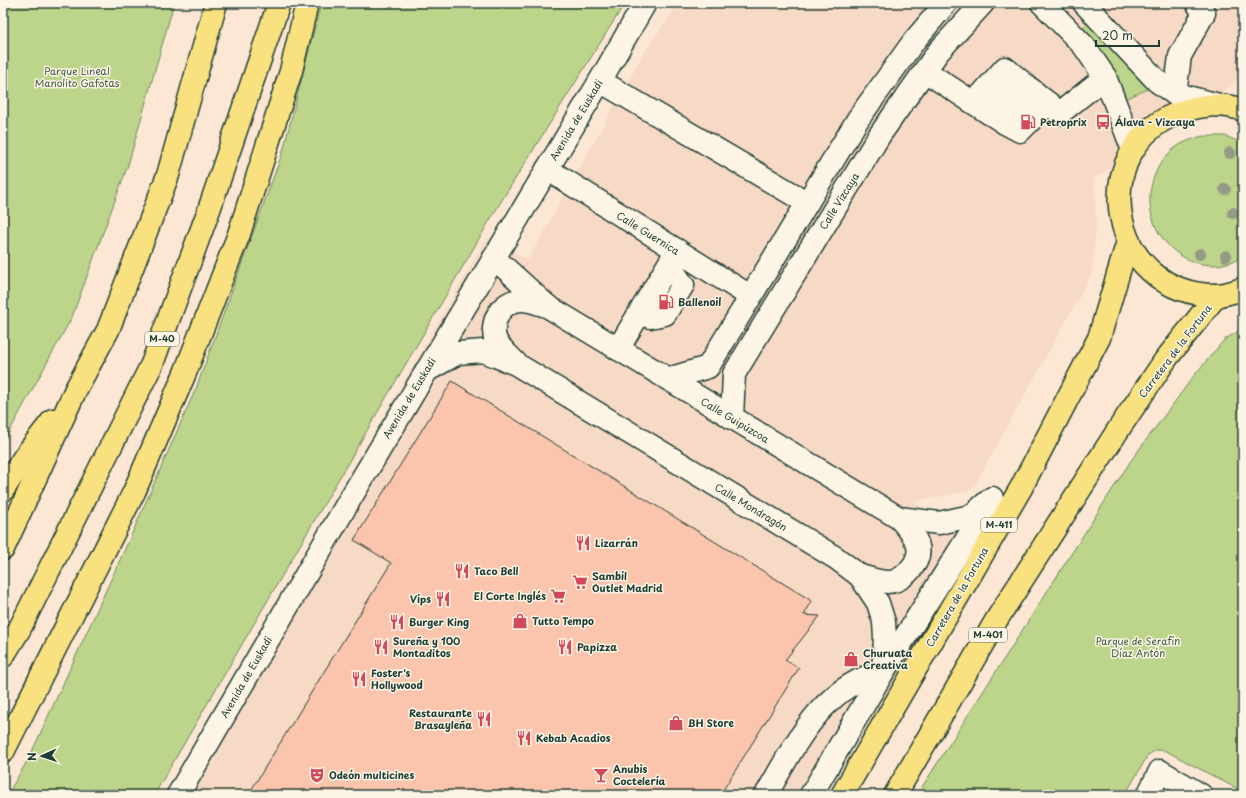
<svg xmlns="http://www.w3.org/2000/svg" width="1246" height="798" viewBox="0 0 1246 798" font-family="'Playpen Sans',sans-serif">
<style>
.built{fill:#f7dac5}
.green{fill:#bdd48b;stroke:#6e8860}
.building{fill:#fac5ac;stroke:#1f3d34}
.lines{fill:none;stroke-linecap:round;stroke-linejoin:round}
.minor-casing{stroke:#1f3d34;stroke-width:25}
.major-casing{stroke:#1f3d34;stroke-width:25}
.highway-casing{stroke:#1f3d34;stroke-width:25}
.minor{stroke:#fcf5e5;stroke-width:22}
.major{stroke:#fae180;stroke-width:22}
.highway{stroke:#fae180;stroke-width:22}
.tree{fill:#949a85}
.labels{text-anchor:middle;stroke-width:3;stroke-linejoin:round;paint-order:stroke}
.shield{fill:#fcf5e5;stroke:#617469;stroke-width:1}
.shield-label{font-size:9px;font-weight:bold;fill:#1f3d34}
.park-label{font-size:10px;fill:#3f5b45;stroke:#fcf5e5}
.street-label{font-size:10px;fill:#1f3d34;stroke:#fcf5e5}
.poi-label{font-size:10px;font-weight:bold;fill:#1f3d34;stroke:#fcf5e5;text-anchor:start}
</style>
<rect width="100%" height="100%" fill="#fbe7d4"/>
<filter id="ink" filterUnits="userSpaceOnUse"><feTurbulence type="fractalNoise" baseFrequency=".025" numOctaves="2"/><feDisplacementMap in="SourceGraphic" scale="8" xChannelSelector="R" yChannelSelector="G"/><feConvolveMatrix kernelMatrix="1 2 1 2 8 2 1 2 1" color-interpolation-filters="sRGB"/></filter>
<g filter="url(#ink)">
<polygon class="built" points="679,3 1243,3 1243,77 1094,179 1096,227 1092,274 972,490 913,502 979,540 825,795 165,795 487,238 528,260 643,54"/>
<g class="green">
<polygon points="3,3 174,3 128,165 72,317 3,443"/>
<polygon points="321,3 625,3 497,208 154,795 7,795 29,758 130,538 197,386 283,151"/>
<polygon points="1087,23 1148,89 1125,99 1080,30"/>
<path d="M 1203,136 L 1225,136 L 1243,143 L 1243,257 C 1185,288 1127,222 1159,166 C 1164,157 1173,148 1183,143 C 1189,140 1196,138 1203,136 Z"/>
<polygon points="1243,329 1243,792 1166,751 1156,750 1148,755 1125,795 917,795 1130,462 1196,373 1225,339"/>
</g>
<polygon class="building" points="452,381 812,601 804,615 820,616 785,660 799,668 720,795 248,795 391,563 354,540"/>
<g class="lines">
<g class="minor-casing">
<g id="minor">
<polyline points="1042,3 1084,46 1105,77 1133,150"/>
<polyline points="1084,3 1157,81 1175,94 1219,105"/>
<polyline points="925,71 989,113 1018,79 1060,113 1105,77"/>
<polyline points="600,81 806,202"/>
<polyline points="1175,94 1180,56 1204,13 1197,3"/>
<polyline points="974,103 1005,68 1018,79"/>
<polyline points="989,113 1005,123 1033,91"/>
<polyline points="1005,123 1020,131 1048,103"/>
<polyline points="547,169 750,296"/>
<polyline points="494,258 547,306 899,518 939,523 971,516 992,498"/>
<polyline points="650,317 665,314 683,285 676,275"/>
<polyline points="618,349 677,250"/>
<path d="M 515,362 C 509,356 500,348 496,341 C 489,323 501,300 522,300 C 530,300 539,304 547,306"/>
<polyline points="426,371 458,353 483,351 516,364 836,558 860,576 878,603 884,622 885,638 883,672 811,795"/>
<polyline points="668,379 708,367 858,119 914,41 946,3"/>
<polyline points="732,418 734,374 751,346 879,136 938,52 983,3"/>
<path d="M 860,576 C 869,578 879,582 888,582 C 895,582 902,578 907,573 C 929,552 916,537 899,518"/>
<polyline points="178,795 350,499 600,81 645,3"/>
<path d="M 766,795 C 794,747 822,685 883,672 L 987,507"/>
<polyline points="1148,795 1160,771 1201,795"/>
</g>
</g>
<g class="major-casing">
<g id="major">
<path d="M 1243,110 C 1224,103 1202,105 1184,111 C 1083,143 1106,295 1216,295 C 1225,295 1235,291 1243,289"/>
<polyline points="842,795 1021,488 1099,338 1128,241"/>
<polyline points="895,795 997,619 1120,427 1166,359 1217,295"/>
</g>
</g>
<g class="highway-casing">
<g id="highway">
<polyline points="3,490 25,456 53,420"/>
<polyline points="3,549 76,389 108,330 168,175 216,3"/>
<polyline points="3,656 19,630 152,364 210,207 279,3"/>
<polyline points="3,752 134,492 185,373 239,234 291,71 307,3"/>
</g>
</g>
<use href="#minor" class="minor"/>
<use href="#major" class="major"/>
<use href="#highway" class="highway"/>
</g>
<g class="tree">
<circle cx="1230" cy="153" r="6"/>
<circle cx="1225" cy="189" r="6"/>
<circle cx="1233" cy="213" r="6"/>
<circle cx="1200" cy="254" r="6"/>
<circle cx="1226" cy="256" r="6"/>
</g>
</g>
<defs>
<g id="fuel-bare" transform="scale(1.2)"><path d="M-5.5-6h7V0h2V4h1.3V-2.5L3-4.5l.8-.8L6-3V5H2.5V1h-1V6h-7ZM-4.2-4.7v3.2H.2V-4.7Z" fill="#d1495b" stroke="#fcf5e5" stroke-width="2.5" paint-order="stroke"/></g>
<g id="bus-bare" transform="scale(1.2)"><path d="M-5-6H5V4H4V6H2V4H-2V6H-4V4H-5ZM-3.5-4V0h7V-4ZM-3.5 1.2v1.5H-2V1.2ZM2 1.2v1.5H3.5V1.2Z" fill="#d1495b" stroke="#fcf5e5" stroke-width="2.5" paint-order="stroke"/></g>
<g id="restaurant-bare" transform="scale(1.2)"><path d="M-5-6h1v4h1v-4h1v4h1v-4h1v5L-1.5 .5V6h-2V.5L-5-1ZM5-6V6H3V1.5H1.5Q1.5-4 5-6Z" fill="#d1495b" stroke="#fcf5e5" stroke-width="2.5" paint-order="stroke"/></g>
<g id="supermarket-bare" transform="scale(1.2)"><path d="M-6-5.5h2.5l.6 2H6L4.5 2H-2.5L-4.4-4H-6ZM-1.5 3.2a1.3 1.3 0 1 0 .1 0ZM3 3.2a1.3 1.3 0 1 0 .1 0Z" fill="#d1495b" stroke="#fcf5e5" stroke-width="2.5" paint-order="stroke"/></g>
<g id="shop-bare" transform="scale(1.2)"><path d="M-5-2.5h2.3a2.7 3.5 0 0 1 5.4 0H5L5.5 6h-11ZM-1.5-2.5h3a1.5 2.3 0 0 0-3 0Z" fill="#d1495b" stroke="#fcf5e5" stroke-width="2.5" paint-order="stroke"/></g>
<g id="theatre-bare" transform="scale(1.2)"><path d="M-5-5.5Q0-4 5-5.5V0Q5 5 0 6Q-5 5-5 0ZM-3.3-2.5H-1v1.5H-3.3ZM1-2.5H3.3v1.5H1ZM-2.8 1Q0 5.5 2.8 1Z" fill="#d1495b" stroke="#fcf5e5" stroke-width="2.5" paint-order="stroke"/></g>
<g id="bar-bare" transform="scale(1.2)"><path d="M-6-5H6L.8 .8V4.5H3.5V6h-7V4.5H-.8V.8Z" fill="#d1495b" stroke="#fcf5e5" stroke-width="2.5" paint-order="stroke"/></g>
</defs>
<g fill-rule="evenodd">
<use href="#fuel-bare" x="1028" y="122"/>
<use href="#bus-bare" x="1103" y="122"/>
<use href="#fuel-bare" x="666" y="302"/>
<use href="#restaurant-bare" x="583" y="543"/>
<use href="#restaurant-bare" x="462" y="571"/>
<use href="#supermarket-bare" x="580" y="582"/>
<use href="#supermarket-bare" x="558" y="596"/>
<use href="#restaurant-bare" x="443" y="599"/>
<use href="#shop-bare" x="520" y="621"/>
<use href="#restaurant-bare" x="397" y="622"/>
<use href="#restaurant-bare" x="381" y="647"/>
<use href="#restaurant-bare" x="565" y="647"/>
<use href="#shop-bare" x="851" y="659"/>
<use href="#restaurant-bare" x="359" y="679"/>
<use href="#restaurant-bare" x="484" y="719"/>
<use href="#shop-bare" x="676" y="723"/>
<use href="#restaurant-bare" x="524" y="738"/>
<use href="#theatre-bare" x="317" y="775"/>
<use href="#bar-bare" x="601" y="775"/>
</g>
<g class="labels">
<g class="shield">
<rect x="145" y="332" width="34" height="14" rx="3"/>
<rect x="981" y="518" width="36" height="14" rx="3"/>
<rect x="969" y="628" width="38" height="14" rx="3"/>
</g>
<g class="shield-label">
<text x="162" y="342">M-40</text>
<text x="999" y="528">M-411</text>
<text x="988" y="638">M-401</text>
</g>
<g class="park-label">
<text x="77" y="75">Parque Lineal<tspan x="77" dy="12">Manolito Gafotas</tspan></text>
<text x="1138" y="645">Parque de Serafín<tspan x="1138" dy="12">Díaz Antón</tspan></text>
</g>
<g class="street-label">
<text transform="translate(576 120) rotate(-59)" y="4">Avenida de Euskadi</text>
<text transform="translate(839 201) rotate(-58)" y="4">Calle Vizcaya</text>
<text transform="translate(648 233) rotate(32)" y="4">Calle Guernica</text>
<text transform="translate(1175 351) rotate(-53)" y="4">Carretera de la Fortuna</text>
<text transform="translate(409 398) rotate(-59)" y="4">Avenida de Euskadi</text>
<text transform="translate(735 420) rotate(31)" y="4">Calle Guipúzcoa</text>
<text transform="translate(751 507) rotate(31)" y="4">Calle Mondragón</text>
<text transform="translate(957 597) rotate(-60)" y="4">Carretera de la Fortuna</text>
<text transform="translate(246 677) rotate(-60)" y="4">Avenida de Euskadi</text>
</g>
<g class="poi-label">
<text x="1040" y="126">Petroprix</text>
<text x="1115" y="126">Álava - Vizcaya</text>
<text x="678" y="306">Ballenoil</text>
<text x="595" y="547">Lizarrán</text>
<text x="474" y="575">Taco Bell</text>
<text x="592" y="580">Sambil<tspan x="592" dy="12">Outlet Madrid</tspan></text>
<text x="546" y="600" text-anchor="end">El Corte Inglés</text>
<text x="431" y="603" text-anchor="end">Vips</text>
<text x="532" y="625">Tutto Tempo</text>
<text x="409" y="626">Burger King</text>
<text x="393" y="645">Sureña y 100<tspan x="393" dy="12">Montaditos</tspan></text>
<text x="577" y="651">Papizza</text>
<text x="863" y="657">Churuata<tspan x="863" dy="12">Creativa</tspan></text>
<text x="371" y="677">Foster's<tspan x="371" dy="12">Hollywood</tspan></text>
<text x="472" y="717" text-anchor="end">Restaurante<tspan x="472" dy="12">Brasayleña</tspan></text>
<text x="688" y="727">BH Store</text>
<text x="536" y="742">Kebab Acadios</text>
<text x="613" y="773">Anubis<tspan x="613" dy="12">Coctelería</tspan></text>
<text x="329" y="779">Odeón multicines</text>
</g>
</g>
<rect width="1246" height="798" fill="none" stroke="#fcf5e5" stroke-width="16"/>
<rect x="8" y="8" width="1230" height="782" fill="none" stroke="#1f3d34" stroke-width="1.5" filter="url(#ink)"/>
<g transform="translate(42 756) rotate(267)" stroke="#fcf5e5" stroke-width="3" paint-order="stroke">
<path d="M0-3L7 15L0 10L-7 15Z" fill="#1f3d34"/>
<text y="-6" font-size="11" font-weight="bold" text-anchor="middle" fill="#1f3d34">N</text>
</g>
<path d="M1096 40v6h63v-6" fill="none" stroke="#1f3d34" stroke-width="2"/>
<text x="1102" y="40" font-size="12" fill="#1f3d34" stroke="#fcf5e5" stroke-width="3" paint-order="stroke">20 m</text>
</svg>
